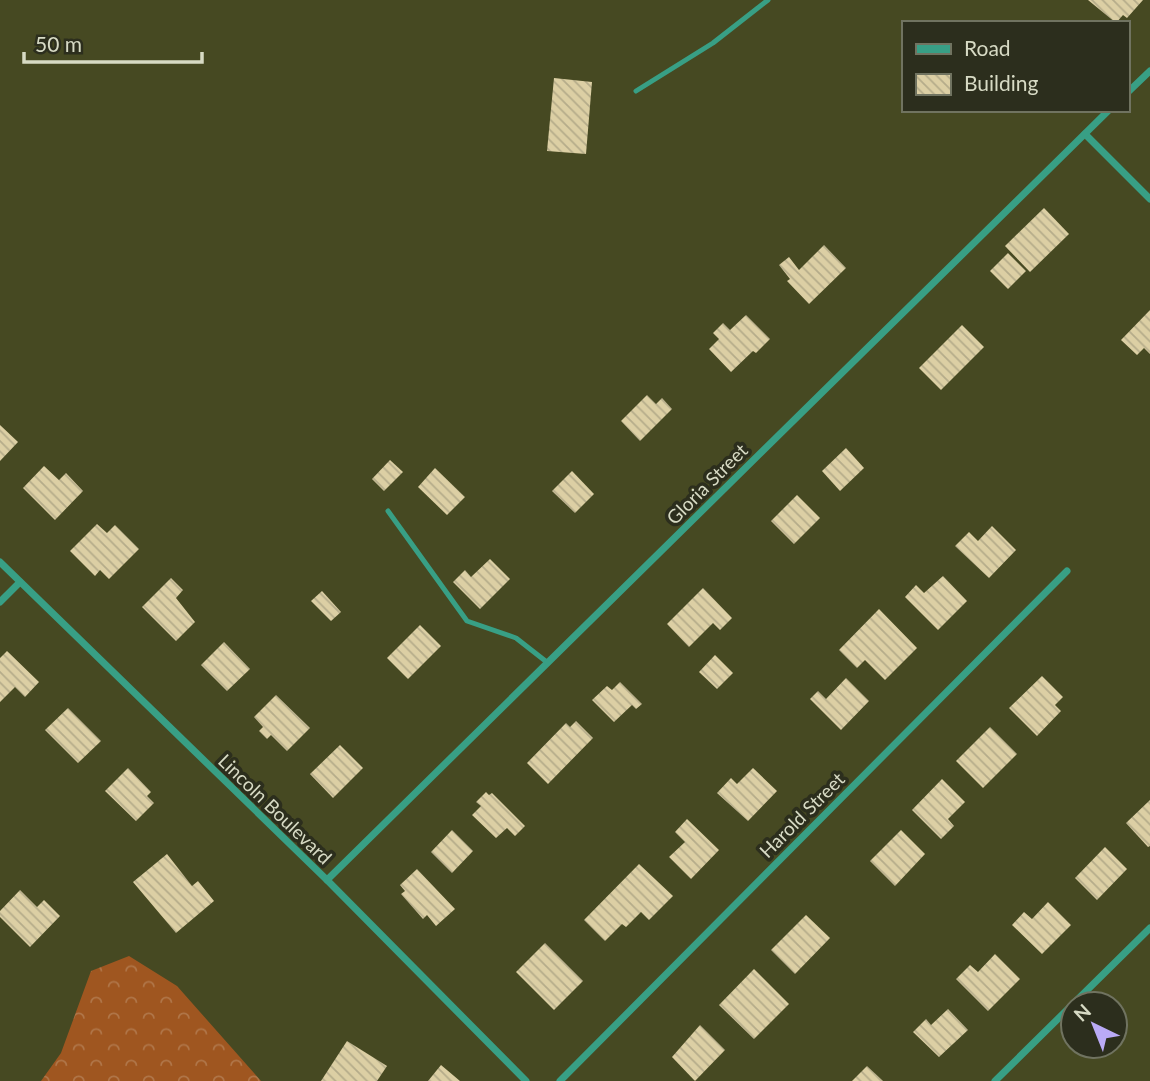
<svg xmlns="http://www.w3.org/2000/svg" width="1150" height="1081" viewBox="0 0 1150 1081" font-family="Lato,sans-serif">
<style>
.forest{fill:url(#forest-crowns)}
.building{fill:url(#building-back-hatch)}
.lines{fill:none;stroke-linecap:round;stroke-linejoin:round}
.service{stroke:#389f85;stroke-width:5}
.minor{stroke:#389f85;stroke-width:7}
.labels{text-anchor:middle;stroke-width:7;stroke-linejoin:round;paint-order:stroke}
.street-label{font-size:19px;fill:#d7dac4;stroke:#2c2e1d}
</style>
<defs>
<pattern id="forest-crowns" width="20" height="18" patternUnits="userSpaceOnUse" patternTransform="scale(1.75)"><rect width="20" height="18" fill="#9f5620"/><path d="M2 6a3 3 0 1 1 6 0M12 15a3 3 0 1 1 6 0" fill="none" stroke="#b07649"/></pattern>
<pattern id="building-back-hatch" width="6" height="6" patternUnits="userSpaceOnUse" patternTransform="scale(1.75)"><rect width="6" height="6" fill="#dccfa4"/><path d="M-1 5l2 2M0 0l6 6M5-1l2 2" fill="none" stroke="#b5ac8a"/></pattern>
</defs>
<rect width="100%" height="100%" fill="#464922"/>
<polygon class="forest" points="129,956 177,986 261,1081 41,1081 61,1053 91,971"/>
<g class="building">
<polygon points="1088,0 1143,0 1127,18 1123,15 1116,23"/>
<polygon points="554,78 592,82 586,154 547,151"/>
<polygon points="1044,208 1069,234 1030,272 1005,246"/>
<polygon points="824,245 846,268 809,304 787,281 790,279 779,265 789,257 799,270"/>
<polygon points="1008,253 1026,271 1008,289 990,271"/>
<polygon points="1150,310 1150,354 1144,348 1137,355 1121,340"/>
<polygon points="746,315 770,339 756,353 753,351 731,372 709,349 719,339 713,333 723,323 730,330"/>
<polygon points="962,325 984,347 941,390 919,368"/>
<polygon points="647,395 656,404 662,398 672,409 640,441 621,421"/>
<polygon points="0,425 18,442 0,461"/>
<polygon points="846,448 864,468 840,491 822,471"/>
<polygon points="390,460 403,472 384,491 372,479"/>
<polygon points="44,466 59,480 66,473 83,491 55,520 23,488"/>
<polygon points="435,468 465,497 447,515 418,487"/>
<polygon points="572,471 594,494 575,513 552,491"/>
<polygon points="797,495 820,518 794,544 771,521"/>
<polygon points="97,524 107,533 115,525 139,549 109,579 100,570 95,576 70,551"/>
<polygon points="992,526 1016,550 989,578 955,546 969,532 978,541"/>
<polygon points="490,559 510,579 480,609 453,582 465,570 471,577"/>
<polygon points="943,576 967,601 938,630 905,597 916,585 924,593"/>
<polygon points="171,578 183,590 176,598 195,622 176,641 142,607"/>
<polygon points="703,588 732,618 720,630 713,623 689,647 667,624"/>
<polygon points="322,591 341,612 331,621 311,601"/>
<polygon points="879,609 917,648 885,680 865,660 857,668 839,650"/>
<polygon points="420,625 441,646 408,679 387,658"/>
<polygon points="224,642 250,669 227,691 201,665"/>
<polygon points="7,651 39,682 25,697 15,687 0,702 0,658"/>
<polygon points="715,655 733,673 717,689 699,672"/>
<polygon points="1042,676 1063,697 1055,705 1061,711 1037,736 1009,708"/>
<polygon points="846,678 869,701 841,730 810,699 818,691 826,699"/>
<polygon points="620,682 642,704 636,709 632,705 614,722 592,700 607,686 612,690"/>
<polygon points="276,695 310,728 287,751 271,735 267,739 259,731 263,727 254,717"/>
<polygon points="68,708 101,741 78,763 45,730"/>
<polygon points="576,721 593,738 548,784 527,763 566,723 570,727"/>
<polygon points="990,727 1017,754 983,788 956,761"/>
<polygon points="340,745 363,768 333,798 310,774"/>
<polygon points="128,768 151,792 147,796 154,803 136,821 105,791"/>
<polygon points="753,768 777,791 748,821 717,793 731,778 737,784"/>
<polygon points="942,779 965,802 948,819 954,826 941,839 912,810"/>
<polygon points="486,792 489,795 492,793 525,826 515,836 507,828 496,838 472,815 481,806 476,802"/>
<polygon points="1150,800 1150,846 1148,847 1126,823"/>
<polygon points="687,819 719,850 691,879 669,857 685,842 675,832"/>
<polygon points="452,830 473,851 452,873 431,852"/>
<polygon points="901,830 925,854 895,886 870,861"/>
<polygon points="1105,847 1127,869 1097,900 1075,878"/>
<polygon points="167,854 192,886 198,881 214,901 176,933 133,882"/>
<polygon points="639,864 673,896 649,920 641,912 626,927 622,924 605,941 584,920"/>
<polygon points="417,869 455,909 436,926 427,915 423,919 401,894 405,891 400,885"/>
<polygon points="20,890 37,907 44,900 60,916 30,947 0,917 0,911"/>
<polygon points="1048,902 1071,925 1042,954 1012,925 1024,912 1032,919"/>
<polygon points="806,915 830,938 795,974 771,950"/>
<polygon points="545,943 583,981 554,1010 516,972"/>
<polygon points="995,954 1020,979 988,1011 956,979 970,965 978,972"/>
<polygon points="754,969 789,1004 754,1039 719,1005"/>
<polygon points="948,1009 968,1030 939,1057 913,1032 926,1019 931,1025"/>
<polygon points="700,1025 725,1050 695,1081 672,1057"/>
<polygon points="347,1041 387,1066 377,1081 321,1081"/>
<polygon points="441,1065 460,1081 428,1081"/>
<polygon points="867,1066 883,1081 852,1081"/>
</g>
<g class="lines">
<g class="service">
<polyline points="636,91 713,43 768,0"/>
<polyline points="388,511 467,621 516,638 548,663"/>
</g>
<g class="minor">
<polyline points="1127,93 1150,71"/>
<polyline points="1085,134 1150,199"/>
<polyline points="0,562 327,880 526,1081"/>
<polyline points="0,602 20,582"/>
<polyline points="327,880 1109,110"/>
<polyline points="1073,1004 1150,928"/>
<polyline points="560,1081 1067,571"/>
<polyline points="995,1081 1073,1004"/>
</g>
</g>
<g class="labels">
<g class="street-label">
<text transform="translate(707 484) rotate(-45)" y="7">Gloria Street</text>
<text transform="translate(275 809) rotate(44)" y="7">Lincoln Boulevard</text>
<text transform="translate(802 815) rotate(-45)" y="7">Harold Street</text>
</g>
</g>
<rect x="902" y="21" width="228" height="91" fill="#2c2e1d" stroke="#707360" stroke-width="2"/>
<rect x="916" y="44" width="35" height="10" fill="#389f85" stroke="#707360" stroke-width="2"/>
<text x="964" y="56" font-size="21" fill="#d7dac4">Road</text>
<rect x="916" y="74" width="35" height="21" fill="url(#building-back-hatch)" stroke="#707360" stroke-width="2"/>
<text x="964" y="91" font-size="21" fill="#d7dac4">Building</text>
<g transform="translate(1094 1025) rotate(317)"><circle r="33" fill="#2c2e1d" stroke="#707360" stroke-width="2"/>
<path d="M0-5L12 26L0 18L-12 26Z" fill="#baaaf6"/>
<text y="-10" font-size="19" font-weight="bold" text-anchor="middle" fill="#d7dac4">N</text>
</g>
<path d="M24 52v10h178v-10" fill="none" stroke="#d7dac4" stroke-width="3.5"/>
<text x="35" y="52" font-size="21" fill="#d7dac4" stroke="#2c2e1d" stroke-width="5" paint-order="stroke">50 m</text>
</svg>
